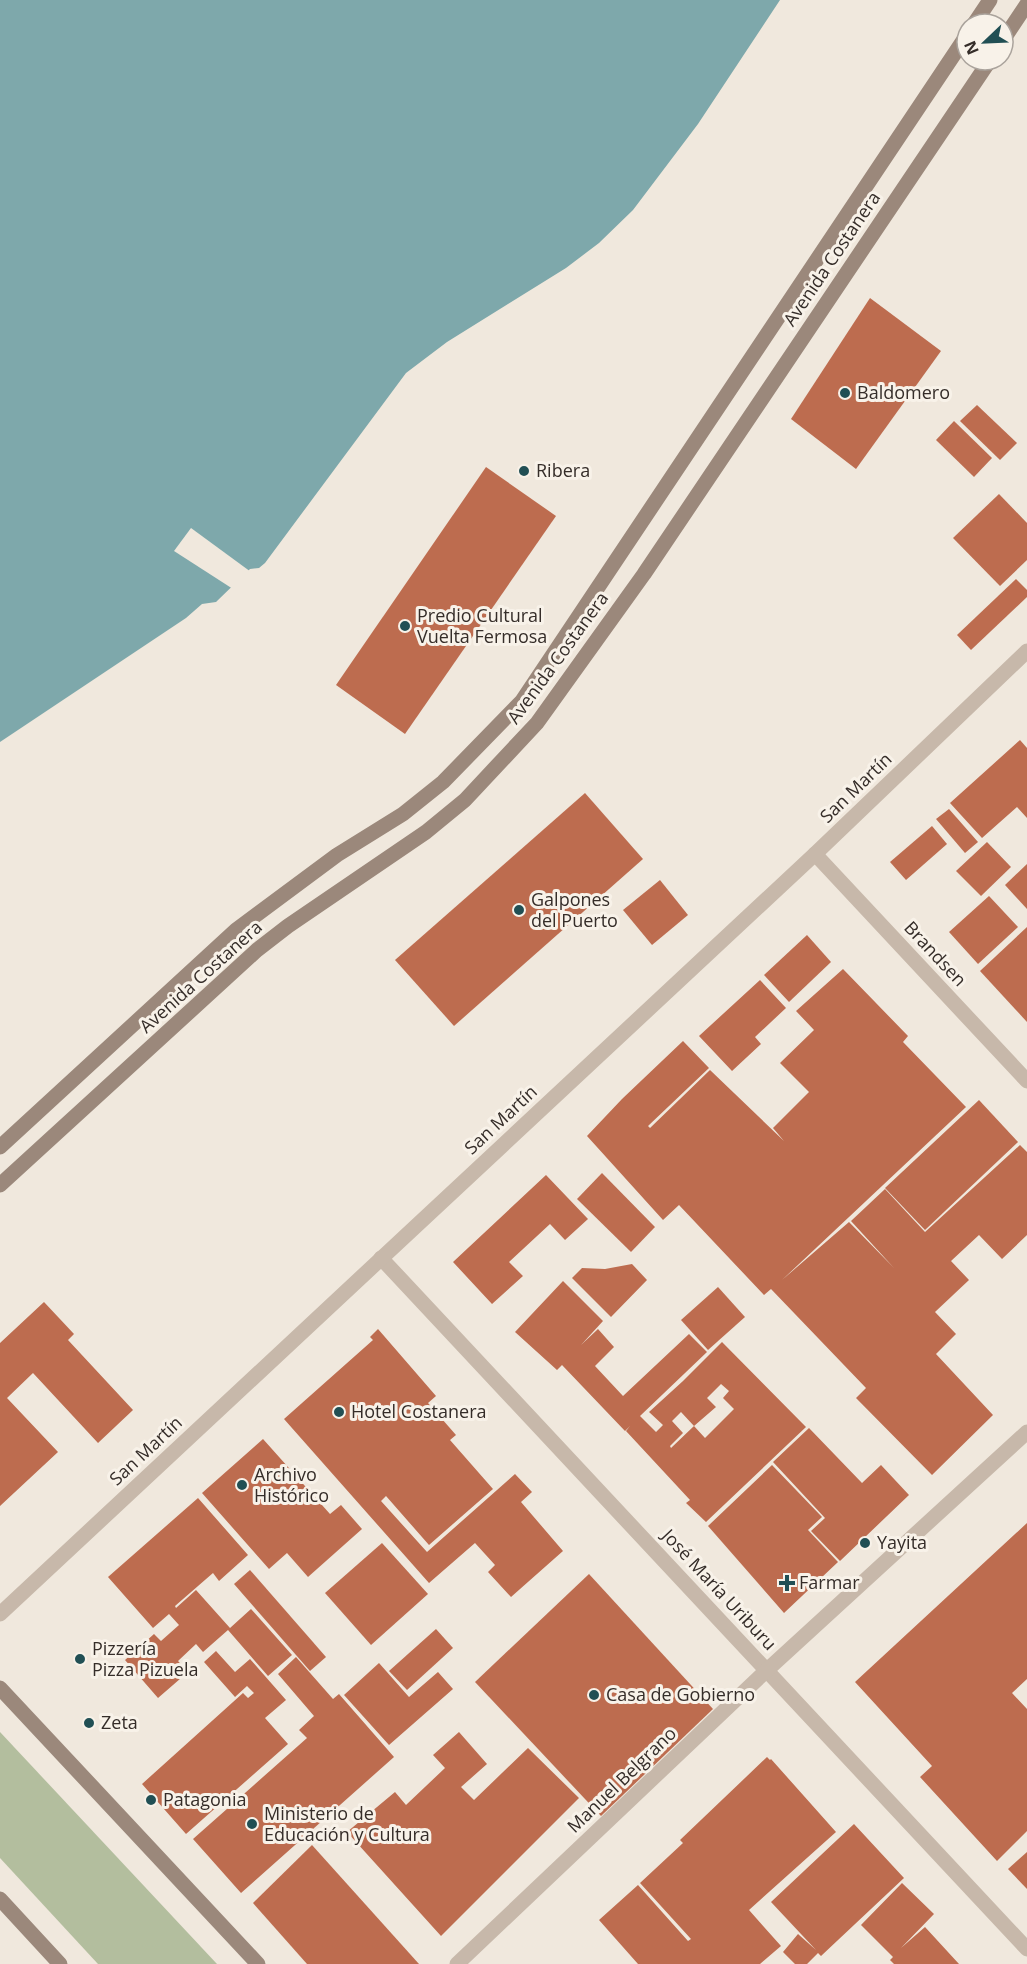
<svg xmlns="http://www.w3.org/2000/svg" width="1027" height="1964" viewBox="0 0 1027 1964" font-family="'Open Sans',sans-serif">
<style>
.green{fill:#b3be9e}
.water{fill:#7ea8ab}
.pier{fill:#f0e8dd}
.building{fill:#bd6c4f;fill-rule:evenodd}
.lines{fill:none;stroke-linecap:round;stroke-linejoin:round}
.street{stroke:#c7b8aa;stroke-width:15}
.secondary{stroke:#9b887b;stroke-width:15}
.poi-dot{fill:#214f54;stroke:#f8f2e9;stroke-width:2}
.labels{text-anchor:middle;stroke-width:6;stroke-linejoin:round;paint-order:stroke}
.street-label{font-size:18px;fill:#352d29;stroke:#f8f2e9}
.poi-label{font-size:18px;fill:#352d29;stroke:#f8f2e9;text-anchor:start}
</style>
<rect width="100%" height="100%" fill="#f0e8dd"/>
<polygon class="green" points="0,1732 217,1964 98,1964 0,1858"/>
<polygon class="water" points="0,0 780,0 698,124 633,210 599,243 566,268 447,342 406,373 265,563 259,568 250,569 216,602 202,604 186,618 0,742"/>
<polygon class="pier" points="191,528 251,572 233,589 174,551"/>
<g class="building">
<polygon points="870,298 941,351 856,469 791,419"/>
<polygon points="977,405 1017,443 1000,460 960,421"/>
<polygon points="954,421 992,458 974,477 936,440"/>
<polygon points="486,467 556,516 405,734 336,685"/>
<polygon points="999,494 1027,523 1027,560 1000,586 953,538"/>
<polygon points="1016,579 1027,590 1027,597 971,650 957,635"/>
<polygon points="1020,740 1027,748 1027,818 1017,807 982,838 950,803"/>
<polygon points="585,793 643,859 454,1026 395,960"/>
<polygon points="949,809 978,842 965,853 936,819"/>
<polygon points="932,826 947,844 906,880 890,862"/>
<polygon points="987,842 1011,867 981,896 956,871"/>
<polygon points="1027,864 1027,909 1005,885"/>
<polygon points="660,880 688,915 652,945 623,910"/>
<polygon points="989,896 1018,927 978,964 949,932"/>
<polygon points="1027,927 1027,1022 980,971"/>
<polygon points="807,935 831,962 789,1002 764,975"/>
<polygon points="843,969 908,1036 903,1042 966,1107 782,1280 849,1222 894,1268 851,1221 885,1189 925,1232 1020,1145 1027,1152 1027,1235 1002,1259 979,1235 951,1261 969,1280 935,1312 956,1334 936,1354 993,1415 932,1475 856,1398 866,1388 771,1289 764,1295 679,1205 663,1220 587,1136 622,1099 683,1041 709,1068 648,1126 650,1128 710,1070 784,1141 773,1128 809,1092 780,1063 814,1030 796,1011"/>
<polygon points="760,980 786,1008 755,1037 761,1044 732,1071 699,1036"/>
<polygon points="979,1100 1018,1142 925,1230 885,1188"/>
<polygon points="602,1173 655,1227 631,1252 577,1199"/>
<polygon points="546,1175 588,1219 565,1240 550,1224 509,1262 523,1276 492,1304 453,1262"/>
<polygon points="632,1264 647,1280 611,1317 572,1278 582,1268 605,1269"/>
<path d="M 563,1281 L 603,1321 L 581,1345 L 598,1329 L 614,1347 L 595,1366 L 623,1396 L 689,1334 L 707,1352 L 640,1416 L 656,1432 L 663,1425 L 649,1412 L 683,1381 L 722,1342 L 806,1427 L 706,1522 L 686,1503 L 690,1500 L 626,1431 L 630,1426 L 625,1431 L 562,1365 L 557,1370 L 515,1332 ZM 721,1384 L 729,1391 L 723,1398 L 734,1409 L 705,1438 L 694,1426 L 671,1448 L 670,1446 L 683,1433 L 672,1421 L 681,1412 L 694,1426 L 716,1407 L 707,1398 Z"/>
<polygon points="718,1287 745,1317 708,1350 681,1320"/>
<polygon points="44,1302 74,1334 68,1340 133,1410 98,1443 33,1373 7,1398 58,1452 0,1506 0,1343"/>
<polygon points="378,1329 436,1396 428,1403 456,1435 450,1440 493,1489 429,1545 386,1496 381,1501 427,1552 515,1474 532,1492 521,1502 563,1551 511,1597 488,1572 495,1565 475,1543 429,1583 284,1419 373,1340 370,1337"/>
<polygon points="809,1428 862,1483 881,1465 909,1495 840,1561 811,1531 825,1518 773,1462"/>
<polygon points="263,1439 330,1514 341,1505 362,1529 308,1577 287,1553 269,1569 202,1493"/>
<polygon points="772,1465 822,1517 808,1530 838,1562 784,1613 708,1526"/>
<polygon points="198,1498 248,1555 219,1581 213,1573 175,1606 176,1608 196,1590 230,1628 251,1609 292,1655 268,1676 228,1630 203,1652 196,1644 178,1661 188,1672 158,1698 125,1660 154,1634 161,1641 179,1625 169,1614 153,1628 108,1577"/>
<polygon points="1027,1523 1027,1679 1012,1693 1027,1709 1027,1831 997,1861 920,1777 932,1766 855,1682"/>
<polygon points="382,1543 428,1594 371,1645 325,1593"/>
<polygon points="250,1570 326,1657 310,1671 234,1584"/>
<polygon points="589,1574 713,1709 601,1816 475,1682"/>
<polygon points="436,1629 453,1648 407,1690 389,1671"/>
<polygon points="216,1651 235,1672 250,1659 286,1700 265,1718 288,1744 186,1834 142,1784 243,1693 248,1698 254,1693 247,1686 235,1697 204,1662"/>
<polygon points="296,1657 333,1699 339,1694 394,1757 241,1893 193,1839 307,1738 299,1730 314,1716 278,1674"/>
<polygon points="379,1663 409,1697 438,1672 453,1689 389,1745 344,1695"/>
<polygon points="459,1732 487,1764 461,1787 474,1800 528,1748 579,1798 441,1936 347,1832 395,1792 406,1805 445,1768 433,1755"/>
<polygon points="767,1757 770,1760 771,1759 836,1832 749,1910 781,1946 760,1964 638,1964 599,1920 638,1885 688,1941 691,1939 640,1883 683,1843 680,1840"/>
<polygon points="854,1824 904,1878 821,1956 818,1953 807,1964 795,1964 783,1952 798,1934 816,1950 771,1902"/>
<polygon points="312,1845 419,1964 307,1964 253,1903"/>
<polygon points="1027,1852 1027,1889 1008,1869"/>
<polygon points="902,1883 934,1914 901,1948 925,1927 959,1964 894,1964 890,1960 893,1957 861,1925"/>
</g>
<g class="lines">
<g class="street">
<polyline points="815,854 1027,1081"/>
<polyline points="381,1258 1027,1949"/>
<polyline points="0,1614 815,854 1027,651"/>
<polyline points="457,1964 767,1670 1027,1432"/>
</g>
<g class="secondary">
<polyline points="974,24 990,0"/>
<polyline points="1003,40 1027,4"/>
<polyline points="0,1147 236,930 337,855 403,814 443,782 522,701 967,35"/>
<polyline points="0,1185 257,950 288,926 426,832 465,800 537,723 644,574 990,60"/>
<polyline points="0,1688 258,1964"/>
<polyline points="0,1899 60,1964"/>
</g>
</g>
<g class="poi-dot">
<circle cx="845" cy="393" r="6"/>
<circle cx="524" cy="471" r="6"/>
<circle cx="405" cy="626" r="6"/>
<circle cx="519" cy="910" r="6"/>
<circle cx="339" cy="1412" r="6"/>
<circle cx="242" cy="1485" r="6"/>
<circle cx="865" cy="1543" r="6"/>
<path d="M784 1574h6v6h6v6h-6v6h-6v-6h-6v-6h6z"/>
<circle cx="80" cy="1659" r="6"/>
<circle cx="594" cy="1695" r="6"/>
<circle cx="89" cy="1723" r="6"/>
<circle cx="151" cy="1800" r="6"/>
<circle cx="252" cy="1824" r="6"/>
</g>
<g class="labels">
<g class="street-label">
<text transform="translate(832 259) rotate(-56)" y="6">Avenida Costanera</text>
<text transform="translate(558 658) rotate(-54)" y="6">Avenida Costanera</text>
<text transform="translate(856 788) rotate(-44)" y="6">San Martín</text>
<text transform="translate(935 954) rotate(47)" y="6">Brandsen</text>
<text transform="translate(201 977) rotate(-42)" y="6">Avenida Costanera</text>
<text transform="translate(501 1120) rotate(-43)" y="6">San Martín</text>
<text transform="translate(146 1451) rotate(-43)" y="6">San Martín</text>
<text transform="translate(719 1590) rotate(47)" y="6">José María Uriburu</text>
<text transform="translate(622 1780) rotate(-44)" y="6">Manuel Belgrano</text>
</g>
<g class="poi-label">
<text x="857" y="399">Baldomero</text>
<text x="536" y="477">Ribera</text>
<text x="417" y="622">Predio Cultural<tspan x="417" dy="21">Vuelta Fermosa</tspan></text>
<text x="531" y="906">Galpones<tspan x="531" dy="21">del Puerto</tspan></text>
<text x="351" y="1418">Hotel Costanera</text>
<text x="254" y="1481">Archivo<tspan x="254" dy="21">Histórico</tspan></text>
<text x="877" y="1549">Yayita</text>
<text x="799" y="1589">Farmar</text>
<text x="92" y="1655">Pizzería<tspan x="92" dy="21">Pizza Pizuela</tspan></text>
<text x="606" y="1701">Casa de Gobierno</text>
<text x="101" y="1729">Zeta</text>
<text x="163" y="1806">Patagonia</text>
<text x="264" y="1820">Ministerio de<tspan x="264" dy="21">Educación y Cultura</tspan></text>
</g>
</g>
<g transform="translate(985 42) rotate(247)"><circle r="28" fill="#f8f2e9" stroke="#aaa39c" stroke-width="1.5"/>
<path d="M0-4.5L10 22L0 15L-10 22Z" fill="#214f54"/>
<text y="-9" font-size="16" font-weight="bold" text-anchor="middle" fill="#352d29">N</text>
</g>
</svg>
